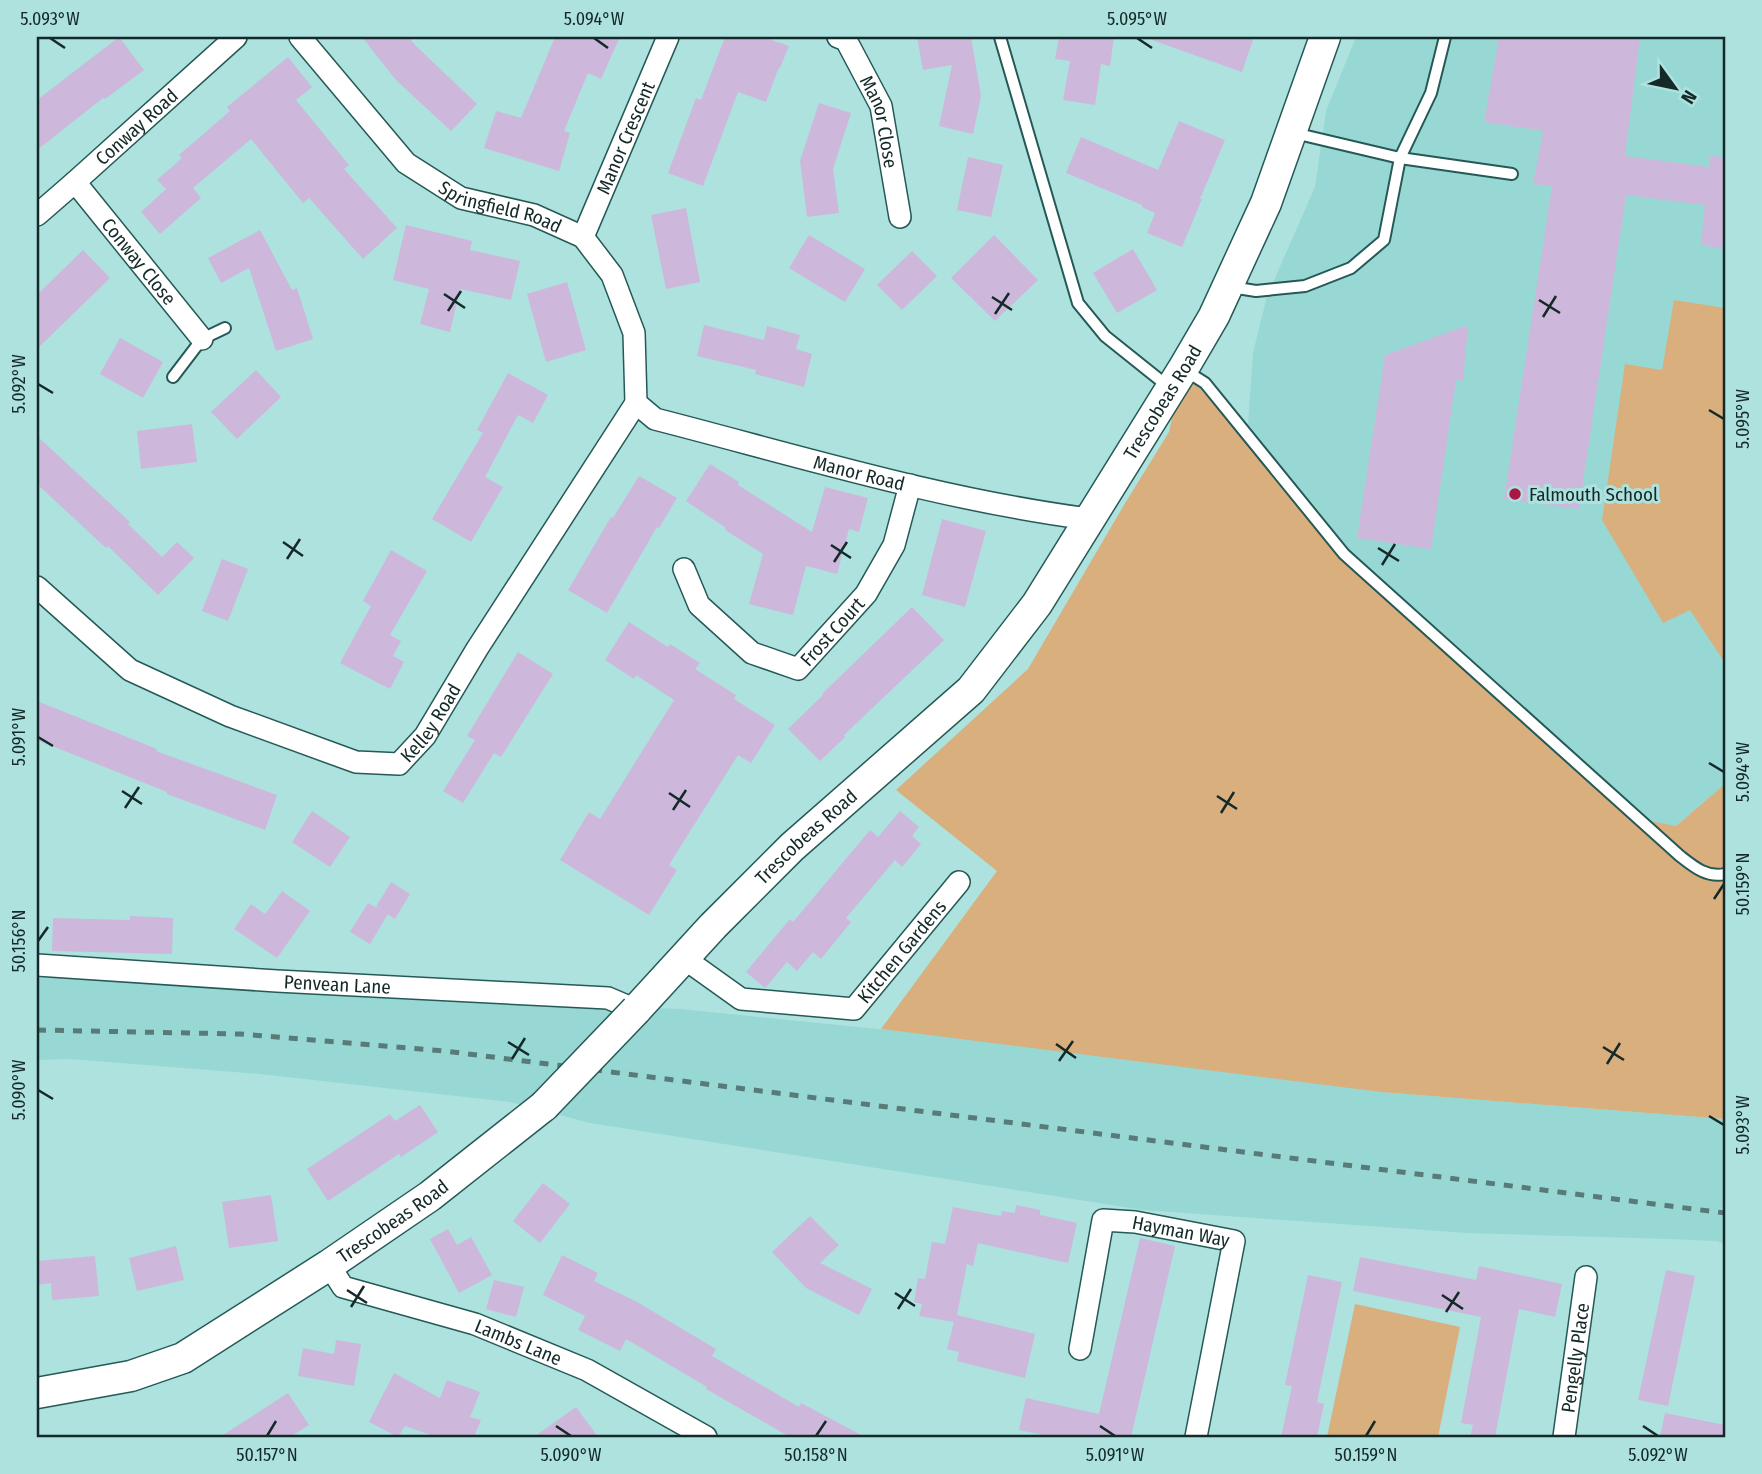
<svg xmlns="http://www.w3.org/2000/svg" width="1762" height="1474" viewBox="0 0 1762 1474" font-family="'Fira Sans Condensed',sans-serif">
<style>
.built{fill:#98d8d4}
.green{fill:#d8af7d}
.building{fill:#cdb8dc}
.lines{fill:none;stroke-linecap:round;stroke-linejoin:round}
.lane-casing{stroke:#255956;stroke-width:14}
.street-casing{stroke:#255956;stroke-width:24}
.secondary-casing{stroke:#255956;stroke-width:33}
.lane{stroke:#fff;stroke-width:10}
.street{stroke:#fff;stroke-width:21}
.secondary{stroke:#fff;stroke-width:30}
.rail{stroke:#587b79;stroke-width:5;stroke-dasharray:9 9;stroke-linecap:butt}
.secondary-bridge-casing{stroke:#255956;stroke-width:33;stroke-linecap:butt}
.secondary-bridge{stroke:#fff;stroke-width:30}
.ticks{fill:none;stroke:#142928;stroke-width:2.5}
.poi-dot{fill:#ab1644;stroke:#ade2df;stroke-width:2.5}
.labels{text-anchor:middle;stroke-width:6;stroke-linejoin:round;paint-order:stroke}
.street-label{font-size:19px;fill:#142928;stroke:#ade2df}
.poi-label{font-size:19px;fill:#142928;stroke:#ade2df;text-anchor:start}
.neatline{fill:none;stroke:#142928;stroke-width:2.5}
.ticks-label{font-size:18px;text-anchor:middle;fill:#142928}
</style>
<rect width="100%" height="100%" fill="#ade2df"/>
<g class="built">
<polygon points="1356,37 1725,37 1725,784 1676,826 1650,821 1362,565 1248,424 1253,353 1267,296 1315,187 1326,111"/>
<polygon points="131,976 596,1006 681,1009 1145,1056 1381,1092 1725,1119 1725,1244 1716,1241 1669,1239 1467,1233 1143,1210 590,1123 510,1102 260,1074 70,1059 37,1060 37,978"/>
</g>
<g class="green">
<polygon points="1674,300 1725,308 1725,663 1690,610 1663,623 1602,520 1625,364 1662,370"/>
<polygon points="1183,369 1344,554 1472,678 1572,768 1691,871 1691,859 1650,821 1676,826 1725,784 1725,1119 1381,1092 881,1029 997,871 896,790 1028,669 1124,505 1169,432"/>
<polygon points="1355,1304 1460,1327 1438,1437 1327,1437"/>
</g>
<g class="building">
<polygon points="119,37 144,70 105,99 103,98 37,150 37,100"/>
<polygon points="362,37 408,37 416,46 477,104 451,131 396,80"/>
<polygon points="555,37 620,37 601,79 588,73 564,131 570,133 559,171 484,148 496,111 521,118"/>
<polygon points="725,37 763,37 789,46 780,68 779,67 766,102 738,92 703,186 668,173 696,98 701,100"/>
<polygon points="917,37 971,37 981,96 973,134 939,126 952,65 923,70"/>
<polygon points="1059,37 1114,37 1110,66 1101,64 1095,105 1063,100 1070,61 1055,59"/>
<polygon points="1153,37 1254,37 1242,72 1152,40"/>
<polygon points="1499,37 1640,37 1625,156 1709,167 1710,156 1725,157 1725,249 1701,245 1705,205 1626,195 1579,509 1504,499 1552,186 1533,184 1543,131 1484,122"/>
<polygon points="288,57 312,87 296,100 349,165 344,169 397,228 363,259 309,198 303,203 251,139 193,188 201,198 160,234 141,212 166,189 157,180 182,158 179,155 230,111 227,107"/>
<polygon points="819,103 851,113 833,169 839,213 807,217 800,161"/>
<polygon points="1179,121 1225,140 1200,199 1202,199 1182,247 1147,233 1155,213 1142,207 1142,205 1066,173 1081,137 1158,170"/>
<polygon points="968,157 1003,165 991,217 957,210"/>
<polygon points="686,208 700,282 666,289 651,215"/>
<polygon points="406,225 472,241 470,250 520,261 511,300 460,289 450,332 420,324 429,289 393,280"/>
<polygon points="260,230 292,290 297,288 313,339 276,351 249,268 221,283 208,258"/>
<polygon points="809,235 865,269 845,302 789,268"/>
<polygon points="994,235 1038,280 995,321 951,278"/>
<polygon points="1133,249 1157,290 1117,313 1093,273"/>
<polygon points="83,250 110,278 37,349 37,295"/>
<polygon points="912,251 937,276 902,310 877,285"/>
<polygon points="567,282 586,350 546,362 527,294"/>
<polygon points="704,325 764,340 767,326 800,335 796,349 812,354 804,387 755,374 756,370 697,356"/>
<polygon points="1468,325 1463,381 1456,380 1431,549 1357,538 1385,355"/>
<polygon points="120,338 163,362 143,398 100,374"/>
<polygon points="256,370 281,397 237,439 211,412"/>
<polygon points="508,373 548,395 533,423 518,415 485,477 503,487 471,542 432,519 483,433 477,430"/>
<polygon points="192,424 197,462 141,469 137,431"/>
<polygon points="37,436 130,522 128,524 162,557 177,542 194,558 158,595 108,546 106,548 37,484"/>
<polygon points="710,464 739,482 738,485 812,532 825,487 868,498 859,532 849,529 837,574 806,566 793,615 749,604 763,554 725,530 726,528 686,501"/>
<polygon points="639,476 677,498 659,528 657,527 607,613 568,590 611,517 613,518"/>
<polygon points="942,519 986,531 965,607 922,595"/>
<polygon points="391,550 427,571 390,635 401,641 393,656 404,662 390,689 340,663 371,606 363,601"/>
<polygon points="222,559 248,569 228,621 202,611"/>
<polygon points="912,607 944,640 844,735 845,737 820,761 788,729 823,695 822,694"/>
<polygon points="629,622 668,647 670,644 700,663 695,669 736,695 734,699 775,725 751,763 738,755 669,865 677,870 649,915 560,860 589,812 600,819 674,700 636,675 634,679 605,660"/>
<polygon points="518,652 553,674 501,757 494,753 463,803 443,791 475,740 467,736"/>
<polygon points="37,701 157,749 156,751 277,795 265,830 167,794 167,792 37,740"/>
<polygon points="312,811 350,837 330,867 292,842"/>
<polygon points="900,811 919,827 912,836 921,844 902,867 895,860 846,918 851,922 821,959 813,952 797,971 787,962 765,988 746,972 790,919 793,922 870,830 878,837"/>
<polygon points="391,882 410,894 395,919 376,907"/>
<polygon points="282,891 310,911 277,958 234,929 251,904 265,914"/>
<polygon points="368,903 388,914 370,944 350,932"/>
<polygon points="130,916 173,918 172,954 52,951 53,918 130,920"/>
<polygon points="420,1105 438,1132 401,1157 399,1154 328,1201 307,1169 390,1114 395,1121"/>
<polygon points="543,1183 570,1204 540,1243 513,1221"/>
<polygon points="271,1195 278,1241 229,1248 222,1202"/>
<polygon points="1016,1205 1040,1210 1040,1215 1077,1223 1068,1263 978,1243 973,1266 967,1264 957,1315 1035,1334 1025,1378 957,1361 959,1352 947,1349 954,1322 919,1316 922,1304 914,1302 918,1278 925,1279 932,1242 945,1244 953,1207 1001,1216 1002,1211 1015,1213"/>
<polygon points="810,1216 839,1245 820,1263 872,1289 859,1315 806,1288 772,1252"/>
<polygon points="448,1229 457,1245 471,1237 492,1275 459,1293 430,1239"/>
<polygon points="1140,1238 1175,1246 1131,1437 1053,1437 1019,1430 1026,1398 1099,1414"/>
<polygon points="176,1246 184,1280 137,1291 129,1258"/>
<polygon points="562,1255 598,1273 594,1281 637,1302 716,1349 712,1356 799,1407 801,1403 865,1437 790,1437 706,1389 707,1387 626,1339 620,1351 578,1330 585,1316 543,1295"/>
<polygon points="95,1256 99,1296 52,1300 51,1283 37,1285 37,1261"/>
<polygon points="1360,1257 1476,1280 1479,1266 1562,1284 1555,1317 1519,1309 1495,1437 1470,1437 1473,1425 1461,1423 1481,1317 1353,1291"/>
<polygon points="1666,1270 1695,1276 1668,1406 1638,1400"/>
<polygon points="1308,1275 1342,1282 1317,1402 1324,1404 1317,1437 1281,1437 1292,1386 1285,1385"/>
<polygon points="494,1280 524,1287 516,1317 486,1309"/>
<polygon points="336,1340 361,1344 354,1386 298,1376 303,1348 334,1354"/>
<polygon points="394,1373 440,1398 447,1380 480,1392 470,1417 481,1420 474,1437 436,1437 405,1426 398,1437 369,1422"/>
<polygon points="288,1393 309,1425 290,1437 220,1437"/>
<polygon points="576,1407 598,1437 534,1437"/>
<polygon points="1665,1413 1725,1425 1725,1437 1660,1437"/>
</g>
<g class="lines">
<g class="lane-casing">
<g id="lane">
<polyline points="1000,37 1078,303 1105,336 1170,388"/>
<polyline points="1294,133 1400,158 1512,174"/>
<polyline points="1231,287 1256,291 1305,286 1351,268 1384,240 1400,158 1431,93 1445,37"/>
<path d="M 1186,371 L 1205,383 L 1344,554 L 1680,856 C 1694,867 1707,878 1725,874"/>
<polyline points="173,377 202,339 225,328"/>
</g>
</g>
<g class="street-casing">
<g id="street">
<path id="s1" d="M 300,37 L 406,163 L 461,198 L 534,215 L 583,237 L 612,275 L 634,333 L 636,403"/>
<path id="s2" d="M 838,37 L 846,40 L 881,106 L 900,217"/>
<path id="s3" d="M 75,182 L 202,339"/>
<path id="s4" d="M 37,215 L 75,182 L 236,37"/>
<path id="s5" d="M 583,237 L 668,37"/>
<path id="s6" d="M 636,403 L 655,419 C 799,456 942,500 1089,519"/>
<path id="s7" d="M 684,569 L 699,605 L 752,653 L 798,669 L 866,594 L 894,545 L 910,485"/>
<path id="s8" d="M 37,587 L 130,670 L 230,716 L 356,762 L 399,764 L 425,736 L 477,649 L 636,403"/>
<path id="s9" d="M 685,959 L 741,999 L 854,1009 L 959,882"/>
<path id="s10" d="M 37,965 L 277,981 L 608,998 L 636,1010"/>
<path id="s11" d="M 329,1265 L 343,1287 L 475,1324 L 587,1370 L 706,1437"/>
<path id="s12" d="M 1080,1349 L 1103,1220 L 1135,1222 L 1234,1241 L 1196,1437"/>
<path id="s13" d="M 1564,1437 L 1586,1277"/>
</g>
</g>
<g class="secondary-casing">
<g id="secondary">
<path id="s14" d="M 636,1010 L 713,926 L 792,847 L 971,690 L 1037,604 L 1183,369 L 1214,316 L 1266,203 L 1325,37"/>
<path id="s15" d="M 37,1393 L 131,1376 L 183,1358 L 329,1265 L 430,1196 L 544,1106"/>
</g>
</g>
<use href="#lane" class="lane"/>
<use href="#street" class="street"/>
<use href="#secondary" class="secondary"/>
<polyline class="rail" points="37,1030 240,1034 445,1051 1725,1213"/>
<g class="secondary-bridge-casing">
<polyline id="secondary-bridge" points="544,1106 636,1010"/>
</g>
<use href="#secondary-bridge" class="secondary-bridge"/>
</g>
<path class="ticks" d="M 50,38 L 65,48M 594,38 L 608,48M 1137,38 L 1152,48M 444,294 L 465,308M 992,297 L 1012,310M 1539,300 L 1560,313M 448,311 L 461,291M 995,314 L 1009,293M 1543,317 L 1556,296M 38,384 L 53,393M 1709,410 L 1724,419M 283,542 L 303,556M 831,545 L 851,558M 1378,548 L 1399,561M 287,559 L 300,539M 834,562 L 847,542M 1382,565 L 1395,544M 38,737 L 53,746M 1709,763 L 1724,772M 122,791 L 142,804M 669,793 L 690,807M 1217,796 L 1237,809M 125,808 L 139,787M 673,810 L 686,790M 1221,813 L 1234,792M 1714,899 L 1724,884M 38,941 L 48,927M 508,1042 L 529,1055M 1056,1044 L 1076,1058M 1603,1047 L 1624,1060M 512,1059 L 525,1038M 1059,1061 L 1073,1041M 1607,1064 L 1620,1043M 38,1090 L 53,1099M 1709,1116 L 1724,1125M 347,1290 L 367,1303M 895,1293 L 915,1306M 1442,1295 L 1463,1309M 351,1307 L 364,1286M 898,1309 L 911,1289M 1446,1312 L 1459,1292M 556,1426 L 571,1436M 1100,1426 L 1115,1436M 1643,1426 L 1658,1436M 267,1436 L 276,1421M 816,1436 L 826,1421M 1366,1436 L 1375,1421"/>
<circle class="poi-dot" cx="1515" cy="494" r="7"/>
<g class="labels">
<g class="street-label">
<text dy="7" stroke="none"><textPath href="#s2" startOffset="98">Manor Close</textPath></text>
<text dy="7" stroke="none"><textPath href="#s4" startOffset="133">Conway Road</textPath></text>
<text dy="7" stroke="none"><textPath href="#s5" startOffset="108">Manor Crescent</textPath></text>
<text dy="7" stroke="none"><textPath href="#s1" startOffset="270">Springfield Road</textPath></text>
<text dy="7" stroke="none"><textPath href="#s3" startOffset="102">Conway Close</textPath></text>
<text dy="7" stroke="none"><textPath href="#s14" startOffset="810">Trescobeas Road</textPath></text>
<text dy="7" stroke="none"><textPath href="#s6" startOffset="236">Manor Road</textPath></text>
<text dy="7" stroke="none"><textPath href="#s7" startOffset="210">Frost Court</textPath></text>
<text dy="7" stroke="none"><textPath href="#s8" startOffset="464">Kelley Road</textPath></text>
<text dy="7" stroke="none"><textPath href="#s14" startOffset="243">Trescobeas Road</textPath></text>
<text dy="7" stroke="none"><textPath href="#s9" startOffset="257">Kitchen Gardens</textPath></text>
<text dy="7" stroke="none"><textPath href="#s10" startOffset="301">Penvean Lane</textPath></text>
<text dy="7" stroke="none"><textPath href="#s15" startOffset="401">Trescobeas Road</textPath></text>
<text dy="7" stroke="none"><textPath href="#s12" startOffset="210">Hayman Way</textPath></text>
<text dy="7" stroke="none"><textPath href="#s11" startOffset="210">Lambs Lane</textPath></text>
<text dy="7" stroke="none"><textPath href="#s13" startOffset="80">Pengelly Place</textPath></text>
</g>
<g class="poi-label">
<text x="1529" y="501">Falmouth School</text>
</g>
</g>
<rect width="1762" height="1474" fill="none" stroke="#ade2df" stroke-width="77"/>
<g transform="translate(1675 88) rotate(123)" stroke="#ade2df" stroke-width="5" paint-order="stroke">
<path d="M0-5L12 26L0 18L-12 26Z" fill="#142928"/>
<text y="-10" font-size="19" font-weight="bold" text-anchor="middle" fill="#142928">N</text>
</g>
<rect x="38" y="38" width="1686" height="1398" class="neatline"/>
<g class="ticks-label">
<text x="50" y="25">5.093°W</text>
<text x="594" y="25">5.094°W</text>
<text x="1137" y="25">5.095°W</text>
<text transform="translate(19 384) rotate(-90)" y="6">5.092°W</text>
<text transform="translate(1743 419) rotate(-90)" y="6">5.095°W</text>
<text transform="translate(19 737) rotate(-90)" y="6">5.091°W</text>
<text transform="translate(1743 772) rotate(-90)" y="6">5.094°W</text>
<text transform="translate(1743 884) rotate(-90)" y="6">50.159°N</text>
<text transform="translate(19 941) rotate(-90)" y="6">50.156°N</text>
<text transform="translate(19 1090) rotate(-90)" y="6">5.090°W</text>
<text transform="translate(1743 1125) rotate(-90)" y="6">5.093°W</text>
<text x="267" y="1461">50.157°N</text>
<text x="571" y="1461">5.090°W</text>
<text x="816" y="1461">50.158°N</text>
<text x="1115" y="1461">5.091°W</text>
<text x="1366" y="1461">50.159°N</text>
<text x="1658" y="1461">5.092°W</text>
</g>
</svg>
